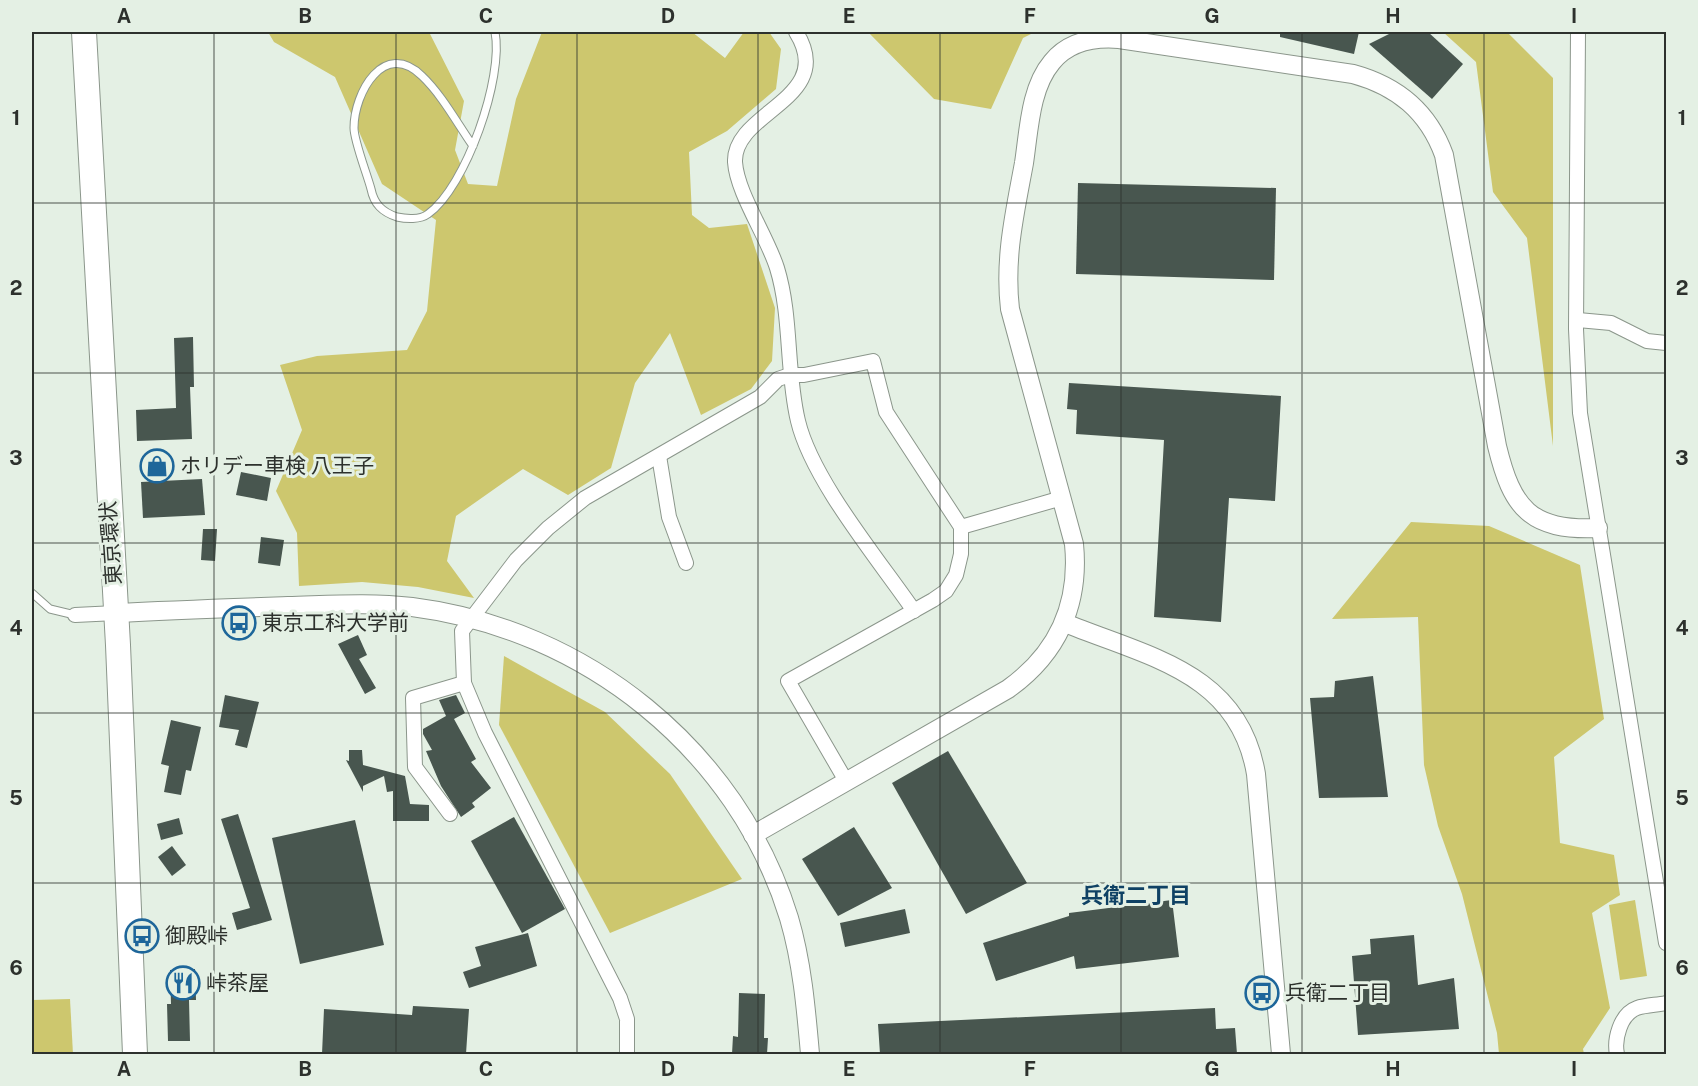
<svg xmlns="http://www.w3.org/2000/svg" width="1698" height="1086" viewBox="0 0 1698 1086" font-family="'Public Sans','Noto Sans JP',sans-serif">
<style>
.green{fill:#cdc76e}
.building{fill:#48564f}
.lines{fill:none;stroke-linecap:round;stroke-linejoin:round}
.lane-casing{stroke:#8b968b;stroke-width:9}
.street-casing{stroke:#8b968b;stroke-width:16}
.secondary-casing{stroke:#8b968b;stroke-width:20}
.highway-casing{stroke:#8b968b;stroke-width:26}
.lane{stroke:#fff;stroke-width:7}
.street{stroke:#fff;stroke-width:14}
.secondary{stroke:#fff;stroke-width:18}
.highway{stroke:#fff;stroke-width:24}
.grid{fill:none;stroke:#2d312d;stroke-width:1.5;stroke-opacity:0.55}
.labels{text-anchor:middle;stroke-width:6;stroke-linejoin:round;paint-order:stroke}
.poi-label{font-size:21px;fill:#2d312d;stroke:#e4f0e4;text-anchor:start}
.street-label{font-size:21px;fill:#2d312d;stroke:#e4f0e4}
.neighbourhood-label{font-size:22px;font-weight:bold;fill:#0f4164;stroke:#e4f0e4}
.neatline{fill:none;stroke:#2d312d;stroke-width:2}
.grid-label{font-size:20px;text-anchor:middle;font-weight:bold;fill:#2d312d}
</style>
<rect width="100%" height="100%" fill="#e4f0e4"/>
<g class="green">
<polygon points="268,32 429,32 464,101 455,150 468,184 497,186 516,99 542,32 692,32 725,58 744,32 769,32 781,49 776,89 727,131 689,152 692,215 709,228 747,224 775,308 772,361 751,389 701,415 670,333 635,383 611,468 568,495 523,469 456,516 447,561 474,598 418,587 362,582 299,586 297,533 276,491 302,430 280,365 317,356 407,350 427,311 436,220 382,184 335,77 274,42"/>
<polygon points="868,32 1035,32 1023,38 991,109 934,99"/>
<polygon points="1443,32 1507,32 1553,78 1553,446 1527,238 1493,192 1476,62"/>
<polygon points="1411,522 1489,526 1580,565 1604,719 1554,757 1560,843 1614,855 1620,895 1592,913 1610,1008 1583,1049 1584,1054 1499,1054 1497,1033 1462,894 1438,826 1424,765 1418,617 1332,619"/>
<polygon points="504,656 605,712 670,774 742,879 610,933 499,725"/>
<polygon points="1635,900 1647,976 1620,980 1609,905"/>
<polygon points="70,999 73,1054 32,1054 32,1000"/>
</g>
<g class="building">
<polygon points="1280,32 1359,32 1354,54 1280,37"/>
<polygon points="1393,32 1428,32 1463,64 1432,99 1369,44"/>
<polygon points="1078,183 1276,188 1274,280 1076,274"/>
<polygon points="193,337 194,387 190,387 192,439 137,441 136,410 176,408 174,338"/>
<polygon points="1069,383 1281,396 1275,501 1229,498 1221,622 1154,617 1164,440 1076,434 1077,410 1067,409"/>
<polygon points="241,472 271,478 267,501 236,495"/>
<polygon points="202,479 205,515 143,518 141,482"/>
<polygon points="203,529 217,529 215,561 201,560"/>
<polygon points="261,537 284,540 280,566 258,563"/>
<polygon points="358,635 367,655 359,659 376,688 365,694 338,644"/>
<polygon points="1373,676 1388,797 1319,798 1310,698 1334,697 1335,681"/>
<polygon points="225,695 259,702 247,748 235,745 239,730 219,727"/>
<polygon points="456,695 465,713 454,719 476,759 471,762 491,788 472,803 475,807 461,817 441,786 426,751 432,750 423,734 423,729 446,716 439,700"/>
<polygon points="171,720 201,727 191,771 186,770 181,795 164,792 169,766 161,764"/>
<polygon points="349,750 362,750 363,765 405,776 410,804 429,805 429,821 393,821 393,791 387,792 384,776 363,786 363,792 346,760 349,761"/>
<polygon points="948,751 1027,883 966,914 892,783"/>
<polygon points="238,814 272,920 237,930 232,913 250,908 221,819"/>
<polygon points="514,817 565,909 522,933 471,841"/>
<polygon points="179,818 183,834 161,840 157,824"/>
<polygon points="355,820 384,945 300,964 272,838"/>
<polygon points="854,827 892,888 838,916 802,859"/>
<polygon points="172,846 186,865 172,876 158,857"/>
<polygon points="1172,900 1179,957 1076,969 1074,956 996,981 983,943 1069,916 1069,913"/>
<polygon points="905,909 910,933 845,947 840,923"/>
<polygon points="528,933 537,966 469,988 463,972 481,966 475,947"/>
<polygon points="1414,935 1418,985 1454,978 1459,1029 1358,1035 1352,956 1371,954 1370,939"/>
<polygon points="195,969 196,1000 189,1000 190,1041 168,1041 167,1004 171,1004 170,970"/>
<polygon points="739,993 765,994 764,1038 768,1038 767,1054 732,1054 733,1036 738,1037"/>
<polygon points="413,1006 469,1009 466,1054 322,1054 324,1009 412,1015"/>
<polygon points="1215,1008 1216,1029 1235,1028 1237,1054 880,1054 878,1024"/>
</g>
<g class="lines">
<g class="lane-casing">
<g id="lane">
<path d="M 473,146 C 457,123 442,95 422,76 C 384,39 354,93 354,128 C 354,141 367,174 371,189 C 374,204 382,212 397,217 C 406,219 420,220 428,214 C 466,187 504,77 495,32"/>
<polyline points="32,593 50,609 75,615"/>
</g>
</g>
<g class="street-casing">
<g id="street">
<path d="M 796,32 C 838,99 733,111 735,162 C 737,193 767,236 777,268 C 792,317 786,371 798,421 C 812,480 879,560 914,611"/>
<polyline points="1578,32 1576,329 1580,413 1666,943"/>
<polyline points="1578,320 1611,323 1647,341 1666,343"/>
<polyline points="659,456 669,517 686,563"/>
<polyline points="961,527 1062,498"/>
<polyline points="75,615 116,613"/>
<polyline points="450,814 415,767 413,698 464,683"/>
<polyline points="627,1054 627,1019 620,998 485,733 464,683 462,631 516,560 548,528 585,498 760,397 778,379 790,375 804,375 873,361 886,412 961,527 961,554 956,575 946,591 933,600 788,681 846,781"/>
<path d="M 1617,1054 C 1614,1040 1620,1014 1637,1008 C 1646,1005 1657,1005 1666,1003"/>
</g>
</g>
<g class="secondary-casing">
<g id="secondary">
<path d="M 116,613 C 173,610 231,608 288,606 C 329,605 371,602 412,607 C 585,629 737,749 789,918 C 802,962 806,1008 810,1054"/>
<path d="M 1065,623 C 1148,657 1239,672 1256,774 L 1281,1054"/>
<path d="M 753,835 L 1008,689 C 1057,654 1080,605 1074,544 L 1010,309 C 1004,258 1015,212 1024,163 C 1029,130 1030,88 1052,62 C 1069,41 1094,37 1119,39 L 1353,74 C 1397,86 1428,111 1444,155 L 1497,446 C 1512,508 1530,531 1598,528"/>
</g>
</g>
<g class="highway-casing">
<polyline id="highway" points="84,32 118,645 135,1054"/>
</g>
<use href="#lane" class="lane"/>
<use href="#street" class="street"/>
<use href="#secondary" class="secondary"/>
<use href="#highway" class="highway"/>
</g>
<path class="grid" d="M 214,32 L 214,1054M 396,32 L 396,1054M 577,32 L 577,1054M 758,32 L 758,1054M 940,32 L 940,1054M 1121,32 L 1121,1054M 1302,32 L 1302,1054M 1484,32 L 1484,1054M 32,203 L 1666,203M 32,373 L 1666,373M 32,543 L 1666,543M 32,713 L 1666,713M 32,883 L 1666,883"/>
<defs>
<g id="shop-ring" transform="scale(1.725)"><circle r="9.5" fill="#e4f0e4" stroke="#1e669a" stroke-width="1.5"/><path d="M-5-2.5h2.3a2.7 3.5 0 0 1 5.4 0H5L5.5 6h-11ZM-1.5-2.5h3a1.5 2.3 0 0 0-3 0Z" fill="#1e669a"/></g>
<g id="bus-ring" transform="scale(1.725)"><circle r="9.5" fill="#e4f0e4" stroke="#1e669a" stroke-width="1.5"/><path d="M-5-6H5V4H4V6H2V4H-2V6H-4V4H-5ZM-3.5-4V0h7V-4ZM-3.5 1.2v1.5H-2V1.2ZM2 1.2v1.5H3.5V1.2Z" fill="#1e669a"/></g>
<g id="restaurant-ring" transform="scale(1.725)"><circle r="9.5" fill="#e4f0e4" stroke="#1e669a" stroke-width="1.5"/><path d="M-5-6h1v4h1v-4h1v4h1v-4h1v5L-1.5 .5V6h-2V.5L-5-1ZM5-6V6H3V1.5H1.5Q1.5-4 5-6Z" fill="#1e669a"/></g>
</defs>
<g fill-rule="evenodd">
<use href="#shop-ring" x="157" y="466"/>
<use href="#bus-ring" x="239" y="623"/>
<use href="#bus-ring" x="142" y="936"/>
<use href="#restaurant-ring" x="183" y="983"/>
<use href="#bus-ring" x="1262" y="993"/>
</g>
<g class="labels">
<g class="poi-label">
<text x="180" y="473">ホリデー車検 八王子</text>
<text x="262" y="630">東京工科大学前</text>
<text x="165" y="943">御殿峠</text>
<text x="206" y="990">峠茶屋</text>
<text x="1285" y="1000">兵衛二丁目</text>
</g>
<g class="street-label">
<text transform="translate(111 543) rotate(-94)" y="7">東京環状</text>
</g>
<g class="neighbourhood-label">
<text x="1136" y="903">兵衛二丁目</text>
</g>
</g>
<rect width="1698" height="1086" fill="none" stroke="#e4f0e4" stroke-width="66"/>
<rect x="33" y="33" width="1632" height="1020" class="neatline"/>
<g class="grid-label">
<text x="124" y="23">A</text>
<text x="305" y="23">B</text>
<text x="486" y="23">C</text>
<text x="668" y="23">D</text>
<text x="849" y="23">E</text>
<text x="1030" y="23">F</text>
<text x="1212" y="23">G</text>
<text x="1393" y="23">H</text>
<text x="1574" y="23">I</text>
<text x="16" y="125">1</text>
<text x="1682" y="125">1</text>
<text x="16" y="295">2</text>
<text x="1682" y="295">2</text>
<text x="16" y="465">3</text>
<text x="1682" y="465">3</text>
<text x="16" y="635">4</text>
<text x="1682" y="635">4</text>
<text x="16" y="805">5</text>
<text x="1682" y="805">5</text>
<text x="16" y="975">6</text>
<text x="1682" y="975">6</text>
<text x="124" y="1076">A</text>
<text x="305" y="1076">B</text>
<text x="486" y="1076">C</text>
<text x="668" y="1076">D</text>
<text x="849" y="1076">E</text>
<text x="1030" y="1076">F</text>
<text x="1212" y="1076">G</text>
<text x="1393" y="1076">H</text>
<text x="1574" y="1076">I</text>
</g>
</svg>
